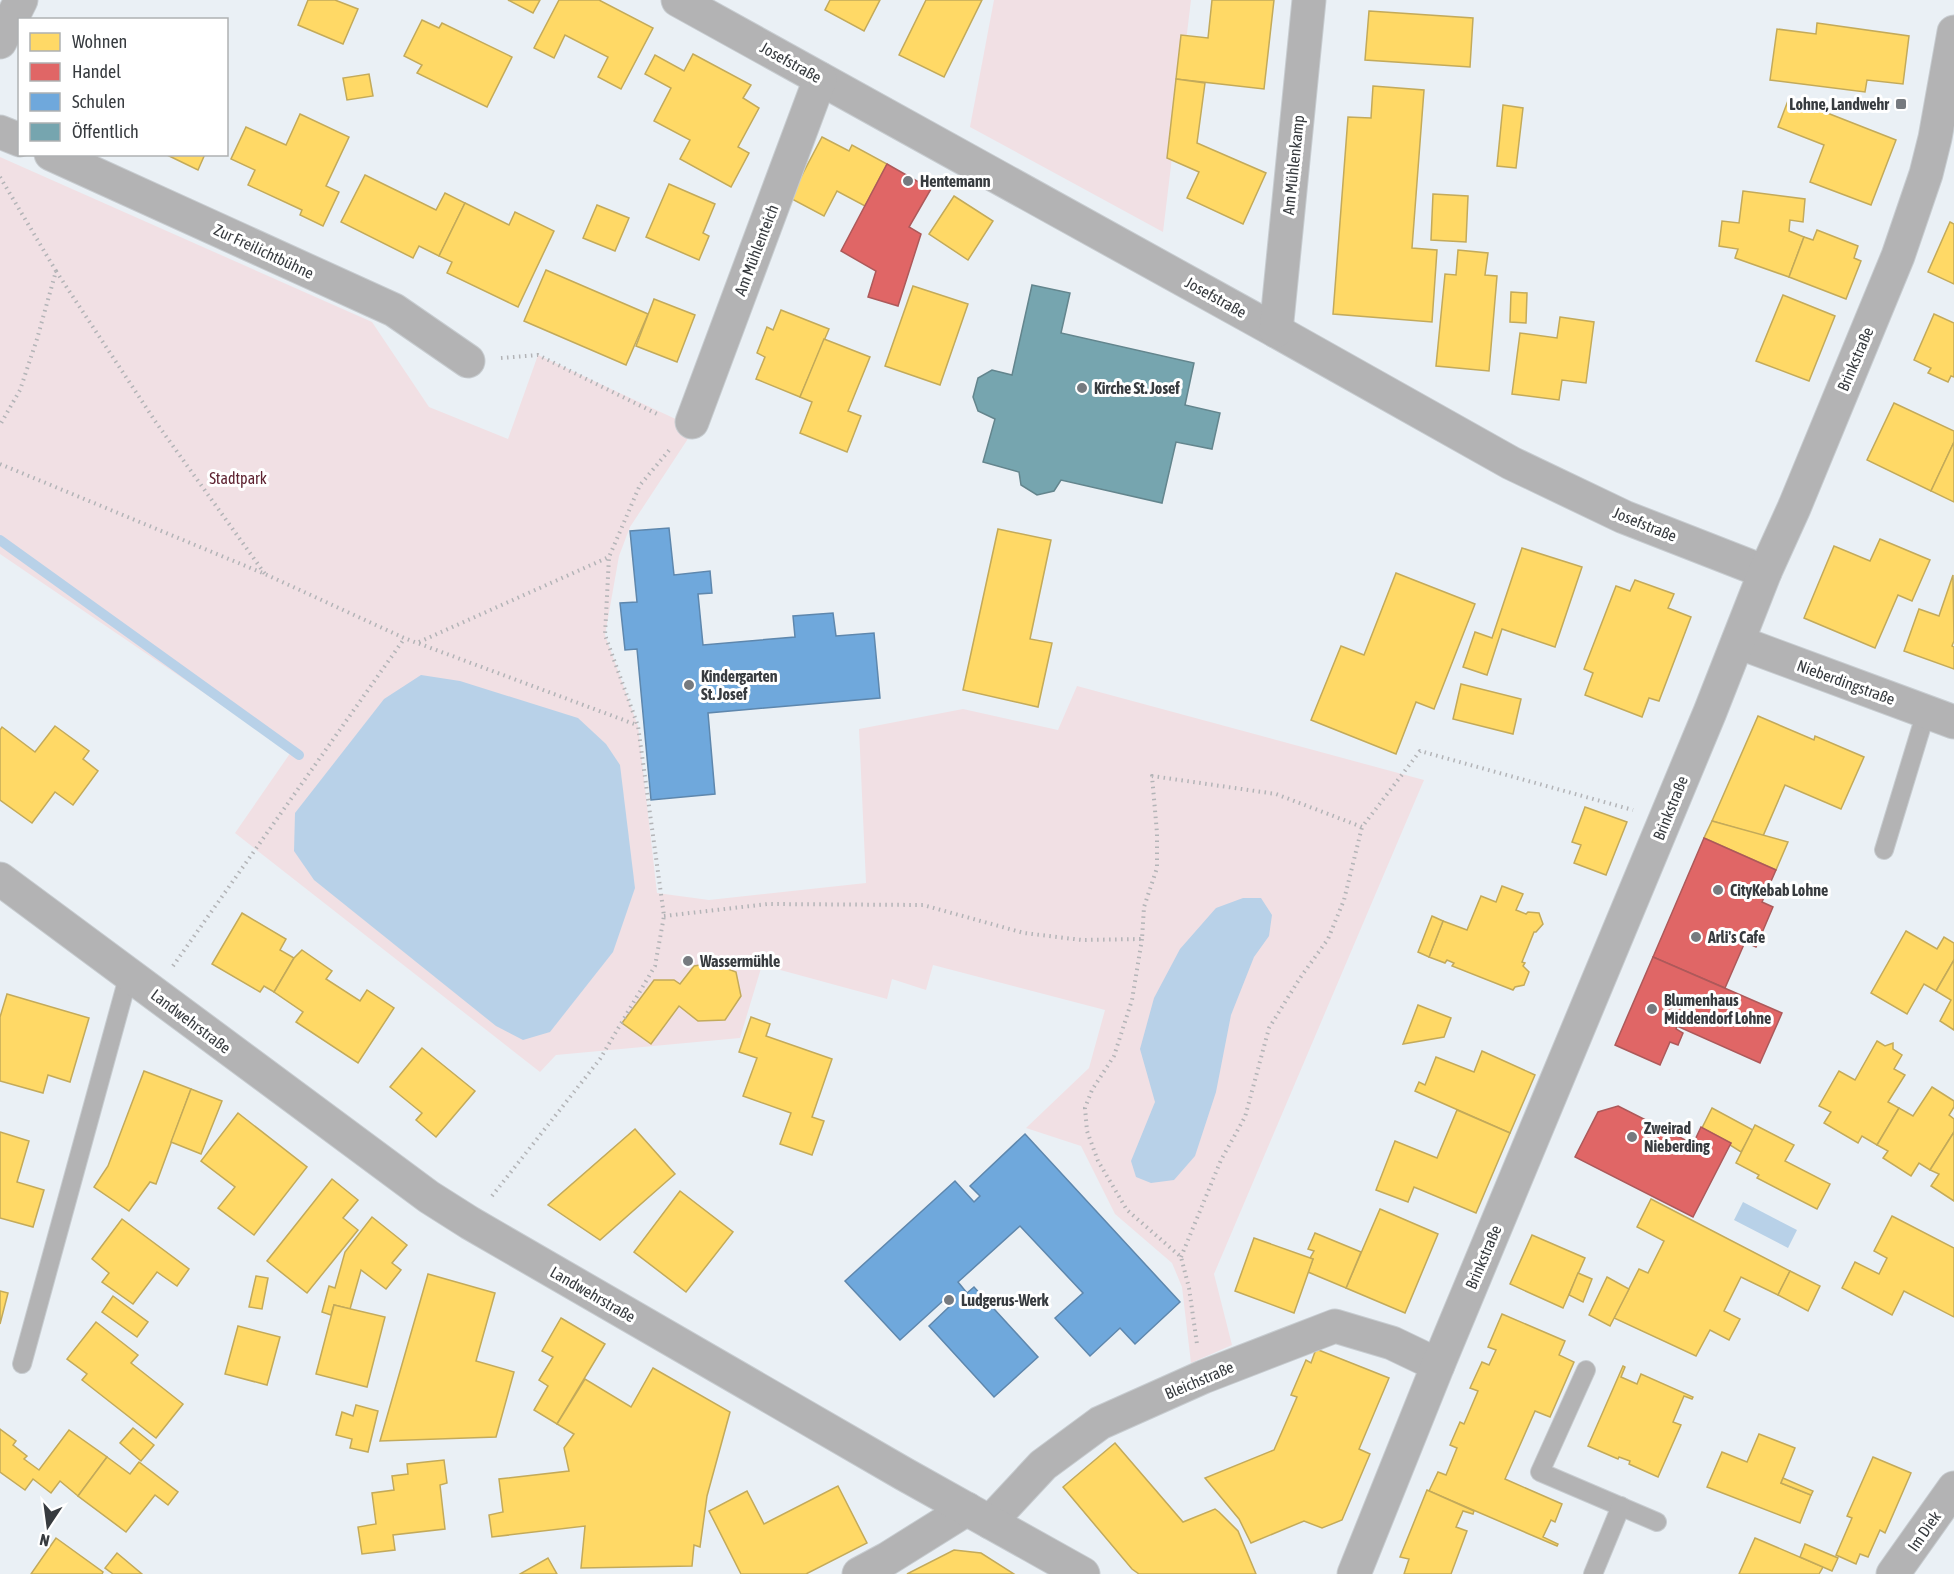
<svg xmlns="http://www.w3.org/2000/svg" width="1954" height="1574" viewBox="0 0 1954 1574" font-family="'Asap Condensed',sans-serif">
<style>
.green{fill:#f1e0e4}
.water{fill:#b8d1e8}
.homes{fill:#ffd966;stroke:#c3aa5a;stroke-width:1.5}
.shops{fill:#e06666;stroke:#ad595a;stroke-width:1.5}
.schools{fill:#6fa8dc;stroke:#5e87ad;stroke-width:1.5}
.public{fill:#76a5af;stroke:#63858d;stroke-width:1.5}
.lines{fill:none;stroke-linecap:round;stroke-linejoin:round}
.stream{stroke:#b8d1e8;stroke-width:10}
.service-casing{stroke:#c7ccd0;stroke-width:20}
.minor-casing{stroke:#c7ccd0;stroke-width:35}
.tertiary-casing{stroke:#c7ccd0;stroke-width:35}
.path{stroke:#b3b4b7;stroke-width:4;stroke-dasharray:1.5 4.5;stroke-linecap:butt}
.service{stroke:#b3b3b4;stroke-width:18}
.minor{stroke:#b3b3b4;stroke-width:33}
.tertiary{stroke:#b3b3b4;stroke-width:33}
.poi-dot{fill:#767a7f;stroke:#fff;stroke-width:2}
.labels{text-anchor:middle;stroke-width:6;stroke-linejoin:round;paint-order:stroke}
.street-label{font-size:16px;fill:#373b3f;stroke:#fff}
.poi-label{font-size:16px;font-weight:bold;fill:#373b3f;stroke:#fff;text-anchor:start}
.park-label{font-size:16px;fill:#5e2331;stroke:#fff}
</style>
<rect width="100%" height="100%" fill="#eaf0f5"/>
<g class="green">
<polygon points="994,0 1191,0 1163,232 970,127"/>
<polygon points="0,157 372,322 429,407 508,439 538,355 695,428 630,527 619,556 605,635 638,726 657,893 709,900 866,883 859,729 963,709 1058,730 1077,686 1424,780 1214,1274 1232,1345 1191,1363 1182,1287 1172,1263 1115,1214 1081,1146 1026,1128 1089,1068 1105,1010 933,965 926,990 892,979 887,999 762,965 740,1038 556,1055 540,1072 235,833 291,752 0,554"/>
</g>
<g class="water">
<polygon points="421,675 460,681 578,718 606,744 620,765 635,888 613,952 550,1032 523,1040 496,1026 314,880 294,851 295,813 384,699"/>
<polygon points="1243,898 1261,898 1272,915 1269,936 1254,957 1231,1015 1216,1092 1195,1156 1174,1180 1151,1183 1136,1177 1131,1161 1155,1102 1140,1049 1154,998 1180,949 1216,908"/>
<polygon points="1743,1202 1797,1230 1788,1248 1734,1220"/>
</g>
<g class="homes">
<polygon points="308,0 335,0 358,9 343,44 298,25"/>
<polygon points="508,0 540,0 533,13"/>
<polygon points="559,0 599,0 653,28 621,89 598,77 608,57 565,35 554,58 534,48"/>
<polygon points="830,0 880,0 864,31 825,10"/>
<polygon points="926,0 982,0 944,77 899,55"/>
<polygon points="1212,0 1274,0 1264,89 1176,79 1181,35 1208,38"/>
<polygon points="1369,11 1473,18 1470,67 1365,60"/>
<polygon points="422,20 439,28 442,23 512,57 487,107 417,73 422,65 404,56"/>
<polygon points="1817,23 1909,36 1903,84 1867,80 1865,92 1770,80 1777,29 1816,34"/>
<polygon points="693,54 751,85 743,98 759,108 738,147 749,153 731,187 680,159 690,140 654,121 671,88 645,74 655,55 684,71"/>
<polygon points="369,74 373,96 347,100 343,78"/>
<polygon points="1176,79 1205,83 1197,143 1266,173 1243,224 1187,198 1199,172 1167,158"/>
<polygon points="1373,86 1424,90 1412,248 1437,250 1432,322 1333,314 1348,117 1371,118"/>
<polygon points="1789,98 1896,140 1871,205 1810,182 1824,145 1778,127"/>
<polygon points="1503,105 1523,108 1516,168 1497,166"/>
<polygon points="300,114 349,137 326,186 339,192 323,226 300,215 302,210 248,185 255,170 231,159 246,127 286,145"/>
<polygon points="822,137 849,151 852,145 887,164 865,206 837,191 824,216 790,198"/>
<polygon points="165,154 205,154 198,170"/>
<polygon points="365,175 436,210 445,193 465,203 439,256 419,246 413,258 341,222"/>
<polygon points="669,184 715,204 703,233 709,236 699,260 646,237"/>
<polygon points="1743,191 1805,199 1803,222 1790,220 1789,231 1804,237 1789,277 1735,258 1738,249 1719,246 1722,221 1739,223"/>
<polygon points="1433,194 1468,196 1466,242 1431,240"/>
<polygon points="954,196 993,221 968,260 929,234"/>
<polygon points="465,203 509,225 515,212 554,231 518,307 447,273 452,262 439,256"/>
<polygon points="597,205 629,218 615,251 583,238"/>
<polygon points="1950,222 1954,224 1954,284 1928,272"/>
<polygon points="1817,230 1858,246 1854,258 1861,261 1846,299 1789,277 1804,237 1813,240"/>
<polygon points="1458,250 1488,253 1485,275 1497,276 1489,371 1436,366 1445,274 1456,275"/>
<polygon points="546,270 648,314 626,365 524,321"/>
<polygon points="913,286 968,304 940,385 885,366"/>
<polygon points="1511,292 1527,293 1526,323 1510,322"/>
<polygon points="1783,295 1835,316 1809,381 1756,361"/>
<polygon points="654,299 695,315 677,362 636,346"/>
<polygon points="781,310 829,329 800,397 756,379 765,357 757,353 767,327 773,330"/>
<polygon points="1934,314 1954,323 1954,377 1951,376 1948,382 1928,373 1931,368 1914,360"/>
<polygon points="1560,317 1594,322 1586,383 1562,380 1559,400 1512,394 1520,333 1557,338"/>
<polygon points="824,339 870,357 848,411 861,416 847,452 800,433 812,402 800,397"/>
<polygon points="1894,403 1954,431 1954,442 1931,491 1867,460"/>
<polygon points="1954,442 1954,502 1931,491"/>
<polygon points="998,529 1051,540 1030,639 1052,643 1038,707 963,690"/>
<polygon points="1880,539 1930,560 1912,601 1898,595 1875,648 1804,618 1834,546 1870,561"/>
<polygon points="1522,548 1582,567 1555,647 1502,629 1487,675 1463,667 1475,632 1492,638"/>
<polygon points="1396,573 1475,604 1434,709 1416,702 1396,754 1311,720 1341,646 1364,655"/>
<polygon points="1953,575 1954,641 1952,646 1954,647 1954,669 1904,651 1919,609 1939,616"/>
<polygon points="1635,580 1674,594 1668,608 1691,617 1659,701 1649,698 1642,717 1585,695 1593,673 1584,669 1616,586 1630,591"/>
<polygon points="1461,684 1521,699 1513,734 1453,719"/>
<polygon points="1758,716 1814,740 1815,736 1864,757 1841,809 1785,785 1763,836 1712,821"/>
<polygon points="55,726 89,751 83,759 98,771 73,805 55,792 32,823 0,800 0,730 2,727 35,752"/>
<polygon points="1585,807 1627,822 1606,875 1574,863 1581,845 1572,842"/>
<polygon points="1712,821 1788,842 1776,870 1704,838"/>
<polygon points="1502,886 1523,894 1516,910 1526,914 1528,912 1539,913 1543,924 1536,932 1534,932 1522,962 1525,963 1523,966 1529,972 1524,985 1515,987 1513,990 1452,966 1454,963 1447,960 1445,963 1429,957 1443,921 1467,930 1481,896 1496,902"/>
<polygon points="242,913 286,939 280,950 294,958 274,992 264,986 260,992 212,964"/>
<polygon points="1432,916 1443,921 1429,957 1418,952"/>
<polygon points="1906,931 1937,949 1944,937 1954,943 1954,960 1936,991 1924,984 1907,1014 1871,993"/>
<polygon points="302,950 332,971 326,979 360,1001 367,990 394,1008 358,1063 296,1022 303,1012 274,992 294,958"/>
<polygon points="1954,960 1954,1030 1940,1021 1951,1000 1936,991"/>
<polygon points="712,963 736,972 741,996 725,1020 698,1021 679,1006 651,1044 622,1023 654,980 674,980 680,984 694,966"/>
<polygon points="7,994 89,1018 70,1082 48,1075 43,1093 0,1081 0,1017"/>
<polygon points="1418,1005 1451,1018 1444,1037 1403,1044"/>
<polygon points="751,1017 770,1024 766,1036 832,1059 812,1117 824,1121 812,1155 780,1144 791,1113 743,1096 757,1058 739,1052"/>
<polygon points="1877,1041 1885,1046 1893,1043 1893,1049 1902,1055 1894,1069 1905,1075 1888,1102 1899,1108 1877,1145 1862,1136 1858,1143 1824,1123 1831,1112 1819,1106 1839,1071 1855,1080"/>
<polygon points="422,1048 475,1091 436,1137 416,1120 422,1113 390,1087"/>
<polygon points="1482,1051 1535,1075 1510,1133 1415,1091 1419,1082 1425,1085 1436,1057 1474,1072"/>
<polygon points="144,1071 191,1089 156,1184 150,1182 129,1211 94,1187 108,1166"/>
<polygon points="1932,1087 1954,1101 1954,1107 1949,1115 1954,1119 1954,1132 1930,1170 1919,1163 1911,1176 1883,1158 1888,1151 1877,1145 1899,1108 1913,1116"/>
<polygon points="191,1089 222,1101 201,1154 171,1142"/>
<polygon points="1712,1108 1753,1130 1741,1152 1730,1145 1731,1143 1702,1128"/>
<polygon points="1457,1110 1510,1133 1476,1213 1414,1187 1408,1202 1376,1190 1395,1141 1437,1158"/>
<polygon points="238,1113 307,1167 254,1235 218,1208 235,1187 201,1161"/>
<polygon points="1755,1125 1794,1145 1785,1161 1830,1184 1817,1209 1757,1178 1759,1175 1736,1163"/>
<polygon points="635,1129 675,1174 600,1240 548,1205"/>
<polygon points="0,1132 29,1141 17,1182 44,1190 33,1227 0,1218"/>
<polygon points="1954,1132 1954,1201 1931,1186 1939,1174 1930,1170"/>
<polygon points="332,1179 358,1200 343,1218 358,1230 307,1293 267,1261"/>
<polygon points="680,1191 733,1232 686,1292 634,1252"/>
<polygon points="1651,1199 1790,1271 1778,1295 1741,1277 1724,1311 1740,1319 1729,1340 1710,1330 1696,1356 1614,1318 1639,1269 1648,1273 1664,1241 1637,1227"/>
<polygon points="1380,1209 1438,1234 1405,1313 1346,1288"/>
<polygon points="1892,1216 1954,1248 1954,1317 1904,1291 1892,1315 1842,1288 1855,1262 1879,1274 1887,1258 1874,1251"/>
<polygon points="372,1217 407,1245 392,1263 401,1270 386,1289 361,1270 350,1309 334,1305 331,1315 322,1312 329,1286 335,1288 345,1252"/>
<polygon points="122,1219 189,1269 177,1286 157,1272 133,1304 102,1282 109,1273 92,1259"/>
<polygon points="1315,1233 1361,1252 1346,1288 1308,1272 1313,1259 1310,1258 1314,1251 1308,1249"/>
<polygon points="1532,1235 1585,1258 1563,1308 1510,1284"/>
<polygon points="1254,1238 1313,1259 1294,1313 1235,1291"/>
<polygon points="1790,1271 1820,1286 1808,1311 1778,1295"/>
<polygon points="1578,1273 1592,1279 1583,1302 1569,1295"/>
<polygon points="428,1274 495,1293 476,1361 514,1372 496,1437 380,1441"/>
<polygon points="256,1276 268,1278 262,1309 249,1307"/>
<polygon points="1607,1277 1629,1289 1610,1326 1589,1315"/>
<polygon points="0,1291 8,1293 0,1324"/>
<polygon points="113,1296 148,1322 137,1337 102,1312"/>
<polygon points="334,1305 385,1317 367,1387 316,1374"/>
<polygon points="1502,1314 1565,1341 1559,1355 1574,1362 1550,1417 1535,1411 1505,1479 1562,1504 1555,1522 1551,1520 1543,1537 1558,1544 1557,1546 1429,1491 1438,1472 1446,1475 1457,1448 1450,1445 1460,1422 1464,1424 1478,1391 1470,1388 1482,1362 1489,1365 1496,1350 1488,1347"/>
<polygon points="561,1318 605,1344 557,1424 534,1410 548,1386 539,1380 553,1357 542,1351"/>
<polygon points="96,1322 138,1355 131,1363 183,1404 156,1438 82,1380 87,1374 67,1359"/>
<polygon points="238,1326 280,1337 267,1385 225,1374"/>
<polygon points="1316,1349 1389,1378 1359,1449 1370,1454 1342,1520 1322,1528 1304,1521 1251,1543 1239,1519 1205,1478 1274,1450 1297,1397 1291,1395 1306,1360 1311,1363"/>
<polygon points="1623,1366 1625,1367 1621,1377 1637,1384 1641,1374 1693,1397 1692,1399 1684,1396 1673,1422 1681,1425 1658,1477 1629,1464 1630,1461 1619,1457 1618,1459 1588,1446"/>
<polygon points="653,1368 730,1412 707,1496 700,1547 694,1545 692,1566 581,1568 585,1526 492,1537 489,1515 503,1512 499,1479 569,1471 564,1448 574,1434 557,1424 585,1379 631,1407"/>
<polygon points="356,1405 378,1411 368,1452 350,1448 352,1439 336,1435 342,1412 353,1416"/>
<polygon points="133,1428 154,1445 141,1461 120,1443"/>
<polygon points="0,1429 16,1441 13,1445 27,1456 24,1459 39,1470 69,1430 107,1457 78,1496 60,1481 51,1493 33,1479 25,1490 0,1472"/>
<polygon points="1759,1434 1795,1448 1781,1483 1811,1495 1800,1523 1707,1487 1722,1452 1747,1462"/>
<polygon points="1115,1443 1183,1522 1215,1509 1219,1512 1238,1531 1256,1574 1139,1574 1132,1569 1063,1487"/>
<polygon points="107,1457 130,1474 139,1462 178,1492 168,1505 155,1495 126,1532 78,1496"/>
<polygon points="1873,1457 1911,1473 1885,1533 1880,1530 1868,1557 1860,1554 1856,1564 1836,1555 1852,1518 1847,1516"/>
<polygon points="444,1460 447,1483 440,1485 445,1529 393,1535 395,1550 362,1554 358,1527 376,1524 372,1493 394,1490 392,1476 408,1474 407,1464"/>
<polygon points="1783,1478 1813,1491 1811,1495 1781,1483"/>
<polygon points="838,1486 867,1543 806,1574 741,1574 709,1511 747,1491 764,1524"/>
<polygon points="1427,1490 1474,1511 1473,1514 1463,1511 1456,1527 1467,1531 1451,1574 1404,1574 1409,1559 1400,1557"/>
<polygon points="56,1538 103,1572 102,1574 31,1574"/>
<polygon points="1755,1538 1823,1567 1819,1574 1739,1574"/>
<polygon points="1805,1544 1838,1558 1832,1571 1800,1557"/>
<polygon points="954,1550 981,1553 1014,1574 907,1574"/>
<polygon points="117,1553 142,1574 113,1574 105,1568"/>
<polygon points="548,1558 557,1574 520,1574"/>
</g>
<g class="shops">
<polygon points="887,164 931,189 909,227 921,234 898,306 868,297 876,271 841,251"/>
<polygon points="1704,838 1776,870 1762,902 1773,907 1756,947 1745,942 1725,988 1653,957"/>
<polygon points="1653,957 1782,1013 1760,1063 1677,1026 1676,1029 1683,1033 1678,1045 1670,1042 1660,1065 1615,1045"/>
<polygon points="1618,1106 1693,1144 1701,1127 1731,1143 1693,1217 1575,1157 1598,1112"/>
</g>
<g class="schools">
<polygon points="669,528 674,575 710,571 712,593 698,594 703,645 795,637 793,616 833,613 836,636 874,633 880,698 708,713 715,794 651,800 637,649 625,650 620,603 637,602 630,531"/>
<polygon points="1025,1134 1180,1302 1135,1344 1120,1328 1090,1356 1055,1318 1083,1293 1020,1226 958,1282 967,1293 974,1287 1038,1357 994,1397 929,1326 951,1305 945,1299 900,1340 845,1281 955,1181 974,1202 980,1196 970,1186"/>
</g>
<polygon class="public" points="1032,285 1070,293 1061,333 1194,363 1185,405 1220,413 1212,449 1176,442 1162,503 1061,480 1054,491 1037,495 1021,485 1019,472 983,462 995,419 978,411 973,397 978,378 992,370 1012,375"/>
<g class="lines">
<polyline class="stream" points="0,540 299,755"/>
<g class="service-casing">
<g id="service">
<polyline points="1884,850 1926,712"/>
<polyline points="22,1364 129,974"/>
<polyline points="1586,1370 1540,1472 1657,1522"/>
<polyline points="1593,1574 1621,1506"/>
</g>
</g>
<g class="minor-casing">
<g id="minor">
<polyline points="678,0 1276,331 1511,463 1624,517 1765,572"/>
<polyline points="0,42 21,0"/>
<polyline points="0,132 20,140"/>
<polyline points="51,154 394,310 468,361"/>
<polyline points="1276,331 1309,0"/>
<polyline points="692,422 820,79"/>
<polyline points="1738,642 1954,722"/>
<polyline points="990,1522 1043,1465 1100,1423 1203,1377 1335,1326 1392,1343 1438,1365"/>
<polyline points="859,1574 887,1559 967,1509"/>
<polyline points="1893,1574 1954,1488"/>
</g>
</g>
<g class="tertiary-casing">
<g id="tertiary">
<polyline points="0,879 429,1197 470,1223 904,1474 1083,1574"/>
<polyline points="1354,1574 1438,1365 1710,712 1765,572 1794,508 1898,256 1926,174 1935,138 1954,32"/>
</g>
</g>
<g class="path">
<polyline points="0,177 56,271 37,339 20,390 0,425"/>
<polyline points="56,271 155,421 265,574"/>
<polyline points="501,358 538,355 659,415"/>
<polyline points="0,464 265,574 404,638 637,725"/>
<polyline points="419,642 609,557"/>
<polyline points="664,916 768,904 923,905 1024,933 1082,940 1142,939 1144,907 1157,868 1157,833 1152,776 1276,794 1362,827 1420,751 1633,810"/>
<polyline points="1142,939 1132,1000 1114,1056 1092,1090 1085,1108 1087,1131 1098,1161 1127,1210 1181,1257 1189,1288 1197,1344"/>
<polyline points="173,966 404,639"/>
<polyline points="492,1196 600,1059 655,966 664,916 638,726 605,635 609,557 640,485 671,448"/>
<polyline points="1181,1257 1221,1160 1245,1117 1269,1028 1300,978 1328,939 1344,900 1362,827"/>
</g>
<use href="#service" class="service"/>
<use href="#minor" class="minor"/>
<use href="#tertiary" class="tertiary"/>
</g>
<g class="poi-dot">
<rect x="1895" y="98" width="12" height="12" rx="3"/>
<circle cx="908" cy="181" r="6"/>
<circle cx="1082" cy="388" r="6"/>
<circle cx="689" cy="685" r="6"/>
<circle cx="1718" cy="890" r="6"/>
<circle cx="1696" cy="937" r="6"/>
<circle cx="688" cy="961" r="6"/>
<circle cx="1652" cy="1009" r="6"/>
<circle cx="1632" cy="1137" r="6"/>
<circle cx="949" cy="1300" r="6"/>
</g>
<g class="labels">
<g class="street-label">
<text transform="translate(791 62) rotate(29)" y="6">Josefstraße</text>
<text transform="translate(1293 165) rotate(-84)" y="6">Am Mühlenkamp</text>
<text transform="translate(756 250) rotate(-69)" y="6">Am Mühlenteich</text>
<text transform="translate(264 251) rotate(25)" y="6">Zur Freilichtbühne</text>
<text transform="translate(1216 297) rotate(29)" y="6">Josefstraße</text>
<text transform="translate(1855 359) rotate(-67)" y="6">Brinkstraße</text>
<text transform="translate(1645 524) rotate(22)" y="6">Josefstraße</text>
<text transform="translate(1846 682) rotate(20)" y="6">Nieberdingstraße</text>
<text transform="translate(1670 808) rotate(-68)" y="6">Brinkstraße</text>
<text transform="translate(191 1021) rotate(37)" y="6">Landwehrstraße</text>
<text transform="translate(1483 1257) rotate(-67)" y="6">Brinkstraße</text>
<text transform="translate(593 1294) rotate(30)" y="6">Landwehrstraße</text>
<text transform="translate(1199 1380) rotate(-23)" y="6">Bleichstraße</text>
<text transform="translate(1924 1531) rotate(-55)" y="6">Im Diek</text>
</g>
<g class="poi-label">
<text x="1889" y="110" text-anchor="end">Lohne, Landwehr</text>
<text x="920" y="187">Hentemann</text>
<text x="1094" y="394">Kirche St. Josef</text>
<text x="701" y="682">Kindergarten<tspan x="701" dy="18">St. Josef</tspan></text>
<text x="1730" y="896">CityKebab Lohne</text>
<text x="1708" y="943">Arli's Cafe</text>
<text x="700" y="967">Wassermühle</text>
<text x="1664" y="1006">Blumenhaus<tspan x="1664" dy="18">Middendorf Lohne</tspan></text>
<text x="1644" y="1134">Zweirad<tspan x="1644" dy="18">Nieberding</tspan></text>
<text x="961" y="1306">Ludgerus-Werk</text>
</g>
<g class="park-label">
<text x="238" y="484">Stadtpark</text>
</g>
</g>
<rect x="18" y="18" width="210" height="138" fill="#ffffff" stroke="#afb1b2" stroke-width="1.5"/>
<rect x="30" y="33" width="30" height="18" fill="#ffd966" stroke="#afb1b2" stroke-width="1.5"/>
<text x="72" y="48" font-size="18" fill="#373b3f">Wohnen</text>
<rect x="30" y="63" width="30" height="18" fill="#e06666" stroke="#afb1b2" stroke-width="1.5"/>
<text x="72" y="78" font-size="18" fill="#373b3f">Handel</text>
<rect x="30" y="93" width="30" height="18" fill="#6fa8dc" stroke="#afb1b2" stroke-width="1.5"/>
<text x="72" y="108" font-size="18" fill="#373b3f">Schulen</text>
<rect x="30" y="123" width="30" height="18" fill="#76a5af" stroke="#afb1b2" stroke-width="1.5"/>
<text x="72" y="138" font-size="18" fill="#373b3f">Öffentlich</text>
<g transform="translate(48 1526) rotate(193)" stroke="#ffffff" stroke-width="4.5" paint-order="stroke">
<path d="M0-4.5L10 22L0 15L-10 22Z" fill="#373b3f"/>
<text y="-9" font-size="16" font-weight="bold" text-anchor="middle" fill="#373b3f">N</text>
</g>
</svg>
